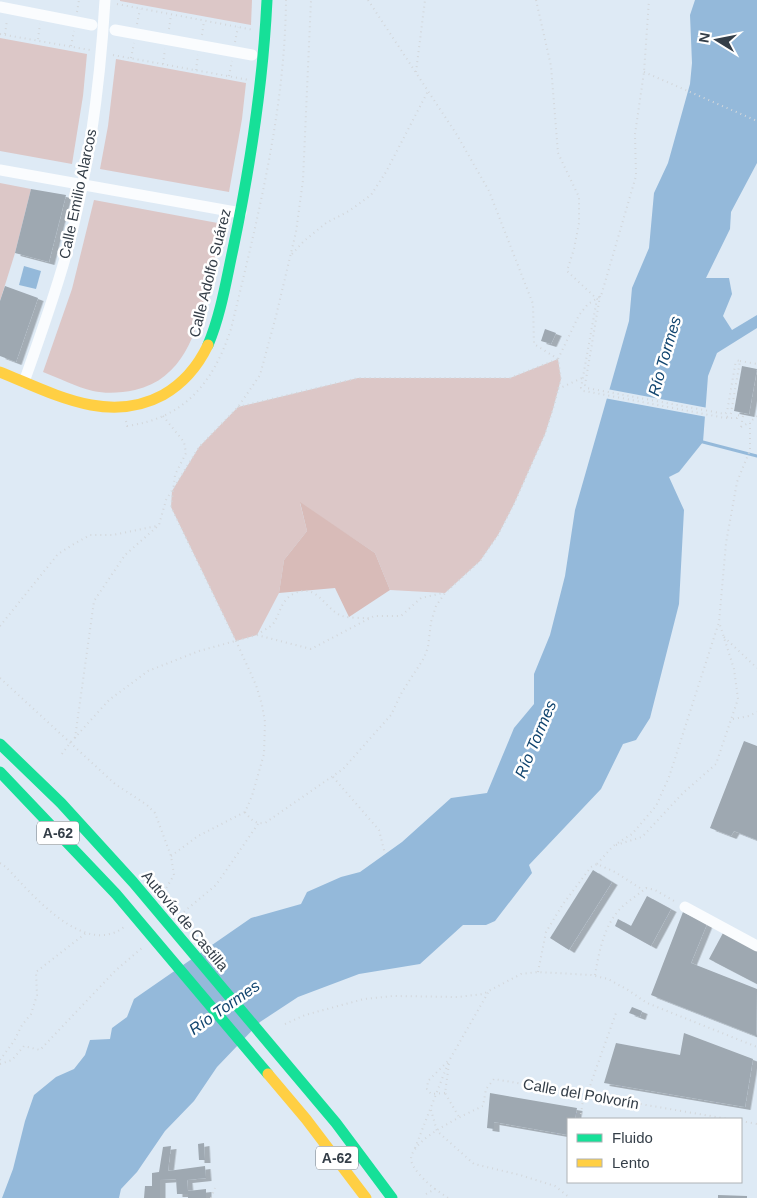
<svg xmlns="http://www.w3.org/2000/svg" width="757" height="1198" viewBox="0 0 757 1198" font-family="Arial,sans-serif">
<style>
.green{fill:#dcc7c7}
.forest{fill:#d8bbb8}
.water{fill:#94b9da}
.pier{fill:#deeaf5}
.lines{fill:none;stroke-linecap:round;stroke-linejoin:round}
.stream{stroke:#94b9da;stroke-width:3}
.building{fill:#9ea8b1;filter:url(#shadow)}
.path{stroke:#d3d7db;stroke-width:2;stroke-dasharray:1 4;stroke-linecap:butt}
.street{stroke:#fafcfe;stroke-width:11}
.fast{stroke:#16e098;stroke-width:11}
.slow{stroke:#ffcf43;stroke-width:11}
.labels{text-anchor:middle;stroke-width:5;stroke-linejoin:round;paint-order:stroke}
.shield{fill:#fff;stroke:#71787f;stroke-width:1}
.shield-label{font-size:14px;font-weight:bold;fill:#343e48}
.street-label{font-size:15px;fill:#343e48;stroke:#fff}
.water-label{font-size:16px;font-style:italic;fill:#11456f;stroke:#fff}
</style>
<defs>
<filter id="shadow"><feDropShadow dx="5.5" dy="3" stdDeviation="0" flood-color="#0004"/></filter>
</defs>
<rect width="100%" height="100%" fill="#deeaf5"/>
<g class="green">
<polygon points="120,0 252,0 251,25 120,1"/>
<polygon points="0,38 87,54 83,96 72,164 0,151"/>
<polygon points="116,59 246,83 242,119 229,192 100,169 108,126"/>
<polygon points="0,183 31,189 15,253 0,301"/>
<path d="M 94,200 L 223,224 C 218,247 213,269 207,291 C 196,333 183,379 135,390 C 121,393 106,394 93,391 C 76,387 59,378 43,372 L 72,289 Z"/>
<polygon points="558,359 561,379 553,409 545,434 514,504 498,535 480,561 445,593 390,590 375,553 300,503 307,531 284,560 279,593 257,635 236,641 171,507 172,491 199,447 238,407 358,378 510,378"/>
</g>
<polygon class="forest" points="300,502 375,553 390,590 349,617 335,588 279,593 284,560 307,531"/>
<g class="water">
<polygon points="695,0 757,0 757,163 731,212 730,229 706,278 729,278 732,294 723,316 732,330 757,315 757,328 717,353 708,376 703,442 679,472 669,477 684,510 679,604 650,718 636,740 623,744 601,789 529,865 532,873 495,921 486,925 463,925 420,964 359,974 298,997 260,1022 217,1067 194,1101 165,1131 137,1172 121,1189 119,1198 2,1198 13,1169 25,1121 34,1095 56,1077 74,1069 85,1055 90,1040 110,1039 112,1028 127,1017 134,999 251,918 301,904 307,892 341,877 360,872 402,842 451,798 487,793 514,728 534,704 534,674 550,635 565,576 575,510 629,321 632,288 649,248 654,193 668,163 690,84 692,63 690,15"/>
<polygon points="24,266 41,271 36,289 19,285"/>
</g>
<polygon class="pier" points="607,389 708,408 707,417 604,398"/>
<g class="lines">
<polyline class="stream" points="699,441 757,456"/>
</g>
<g class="building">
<polygon points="31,189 66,195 49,262 15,253"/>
<polygon points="5,286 38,298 16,362 0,356 0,301"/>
<polygon points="545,329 556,333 551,344 541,341"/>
<polygon points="742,366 757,369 749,414 734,411"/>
<polygon points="744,741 757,746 757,840 734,831 731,836 710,828"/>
<polygon points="593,870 612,882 569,950 550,938"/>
<polygon points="647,896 671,909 651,946 615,926 618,919 631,926"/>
<polygon points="683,912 707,924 691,963 757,989 756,1036 651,995"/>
<polygon points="723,933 757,951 757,984 709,959"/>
<polygon points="632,1007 642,1011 640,1017 629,1013"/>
<polygon points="684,1033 753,1059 745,1107 604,1083 616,1043 680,1055"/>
<polygon points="490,1093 577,1108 575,1119 568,1119 568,1135 494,1122 494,1129 487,1128"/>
<polygon points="204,1143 205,1160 199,1160 198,1144"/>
<polygon points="171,1146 168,1171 205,1166 206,1178 187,1180 188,1191 206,1189 206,1198 188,1198 188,1194 177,1194 176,1179 160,1180 160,1198 144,1198 145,1186 152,1186 152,1173 159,1172 163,1147"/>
<polygon points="718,1195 747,1196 747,1198 718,1198"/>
</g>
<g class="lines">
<g class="path">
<polyline points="368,0 457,135 489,191 533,304 534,344 558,359"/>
<polyline points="536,0 551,66 558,153 579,197 579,223 574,249 567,271 597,299 581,388 583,391 590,392 725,418 737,418 737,415 743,416 741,427"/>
<polyline points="117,4 254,30"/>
<polyline points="77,12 79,0"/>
<polyline points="137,24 140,9"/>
<polyline points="169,29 171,15"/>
<polyline points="0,34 90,50"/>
<polyline points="5,34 7,20"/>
<polyline points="202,35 204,21"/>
<polyline points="38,39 40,24"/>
<polyline points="235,42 238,27"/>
<polyline points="71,46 74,31"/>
<polyline points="113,55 249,80"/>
<polyline points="131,58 134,43"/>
<polyline points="163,64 165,49"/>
<polyline points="196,70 198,55"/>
<polyline points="416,72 425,0"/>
<polyline points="644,72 757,121"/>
<polyline points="229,76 232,61"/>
<polyline points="292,254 304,241 326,223 349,211 371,195 386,172 428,91"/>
<polyline points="600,296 585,385 587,388 725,414 727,412 736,360"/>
<polyline points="740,361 757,364"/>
<polyline points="558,389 582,378"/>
<polyline points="238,407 358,378 510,378 558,359"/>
<path d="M 163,416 L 184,442 L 186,453 L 175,475 L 171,507 L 236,641 L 256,685 L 262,705 L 265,722 L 264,754 L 252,796 L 245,812 C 251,820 255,824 265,823 L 343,769 L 391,715 L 402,692 L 424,658 L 428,647 L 431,622 L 436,606 L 445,593 L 480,561 L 498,535 L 514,504 L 545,434 L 553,409 L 561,379 L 558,359 L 579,315 L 588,304 L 601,296 L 636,176 L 635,134 L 644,72 L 649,0"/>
<polyline points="727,417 730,415 731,413 740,361 736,360"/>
<path d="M 126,421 L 127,426 C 185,418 213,383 231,329 C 257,221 285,112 286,0"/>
<polyline points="741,427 750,422"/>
<polyline points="0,626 58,554 74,544 90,535 113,535 157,526"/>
<path d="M 257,635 C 262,631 269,628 273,624 C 281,613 280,600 295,593 C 318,583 324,609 342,616 C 350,618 361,618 369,618"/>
<polyline points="724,637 757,668"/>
<polyline points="0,678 115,784 147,805 155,813 171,856 174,875 162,895"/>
<polyline points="733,719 749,716 757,712"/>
<polyline points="75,738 94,601 125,555 159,525 166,500 199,447 238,407 260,375 276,316 296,232 303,180 311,0"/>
<polyline points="62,754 70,743 109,700 148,671 199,651 257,635 311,649 374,616 401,616 421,598 443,593"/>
<polyline points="333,777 379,830 385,854"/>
<polyline points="616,845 642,837 683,793 716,764 738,699 734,669 719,622"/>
<polyline points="171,856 198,836 245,812"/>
<path d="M 0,863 L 6,867 C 31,893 84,958 124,927"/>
<polyline points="597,864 613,846 632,834 656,806 669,777 719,622 726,543 737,482 750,450 750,422 757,416"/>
<polyline points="180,915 216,885 258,824"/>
<polyline points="538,972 546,932 563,904 591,867 597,864 615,872 643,890"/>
<path d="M 595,975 C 599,952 604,925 621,908 C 628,901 638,895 646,888 L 655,890 L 676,902"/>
<polyline points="285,1024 305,1015 364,999 393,996 458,997 483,994 521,974 538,972 591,975 608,979 628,990 647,1003 757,1047"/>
<polyline points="0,1060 14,1041 22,1025 31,1014 37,995 36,972 86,933"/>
<polyline points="0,1064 12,1060 24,1046 40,1050 116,970 142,948"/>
<polyline points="449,1064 445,1093 459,1117"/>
<polyline points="445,1093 431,1094 427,1089 428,1081 450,1059 489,991"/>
<polyline points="588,1095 591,1083 616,1013"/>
<polyline points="431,1110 437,1131 474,1164 520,1175 555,1186 570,1198"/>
<polyline points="580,1119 584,1095"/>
<polyline points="741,1121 757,1124"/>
<polyline points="415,1148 449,1061"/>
<path d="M 435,1189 C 428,1184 411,1168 411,1159 C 412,1138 466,1114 483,1106 L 486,1089 L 494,1079 L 728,1119"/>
<polyline points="426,1194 435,1189 448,1198"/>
<polyline points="211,1198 215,1188"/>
</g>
<g class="street">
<polyline points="0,7 92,25"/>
<polyline points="115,30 252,55"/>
<polyline points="0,170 241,213"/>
<path d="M 24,382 C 39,340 54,298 66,255 C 89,172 100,86 105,0"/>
<polyline points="685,907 757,946"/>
</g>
<g class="fast">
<path d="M 208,345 C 221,314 226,281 233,249 C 250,167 263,84 267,0"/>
<polyline points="0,744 61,803 133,882 336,1123 392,1198"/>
<polyline points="0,772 116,894 268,1074"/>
</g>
<g class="slow">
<path d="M 0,372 C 52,393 108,425 163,395 C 184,383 198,366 208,345"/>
<polyline points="268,1074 306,1119 366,1198"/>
</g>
</g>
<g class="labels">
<g class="shield">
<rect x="37" y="821.5" width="42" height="23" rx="4"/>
<rect x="316" y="1146.5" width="42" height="23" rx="4"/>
</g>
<g class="shield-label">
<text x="58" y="838">A-62</text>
<text x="337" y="1163">A-62</text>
</g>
<g class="street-label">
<text transform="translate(78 194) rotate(-78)" y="5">Calle Emilio Alarcos</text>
<text transform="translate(210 273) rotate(-76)" y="5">Calle Adolfo Suárez</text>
<text transform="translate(185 921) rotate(50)" y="5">Autovía de Castilla</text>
<text transform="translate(581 1094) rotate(10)" y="5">Calle del Polvorín</text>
</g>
<g class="water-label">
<text transform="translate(664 356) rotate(-74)" y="6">Río Tormes</text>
<text transform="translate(535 739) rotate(-67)" y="6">Río Tormes</text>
<text transform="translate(224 1007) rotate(-35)" y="6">Río Tormes</text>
</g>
</g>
<rect x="567" y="1118" width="175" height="65" fill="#ffffff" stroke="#aeb2b6"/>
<rect x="577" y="1134" width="25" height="8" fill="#16e098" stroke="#aeb2b6"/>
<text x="612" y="1143" font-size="15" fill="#343e48">Fluido</text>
<rect x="577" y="1159" width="25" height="8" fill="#ffcf43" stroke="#aeb2b6"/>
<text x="612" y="1168" font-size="15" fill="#343e48">Lento</text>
<g transform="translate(717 40) rotate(280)" stroke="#ffffff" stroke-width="4" paint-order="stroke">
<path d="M0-4L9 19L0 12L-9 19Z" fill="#343e48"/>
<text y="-8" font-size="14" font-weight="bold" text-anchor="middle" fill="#343e48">N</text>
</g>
</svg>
